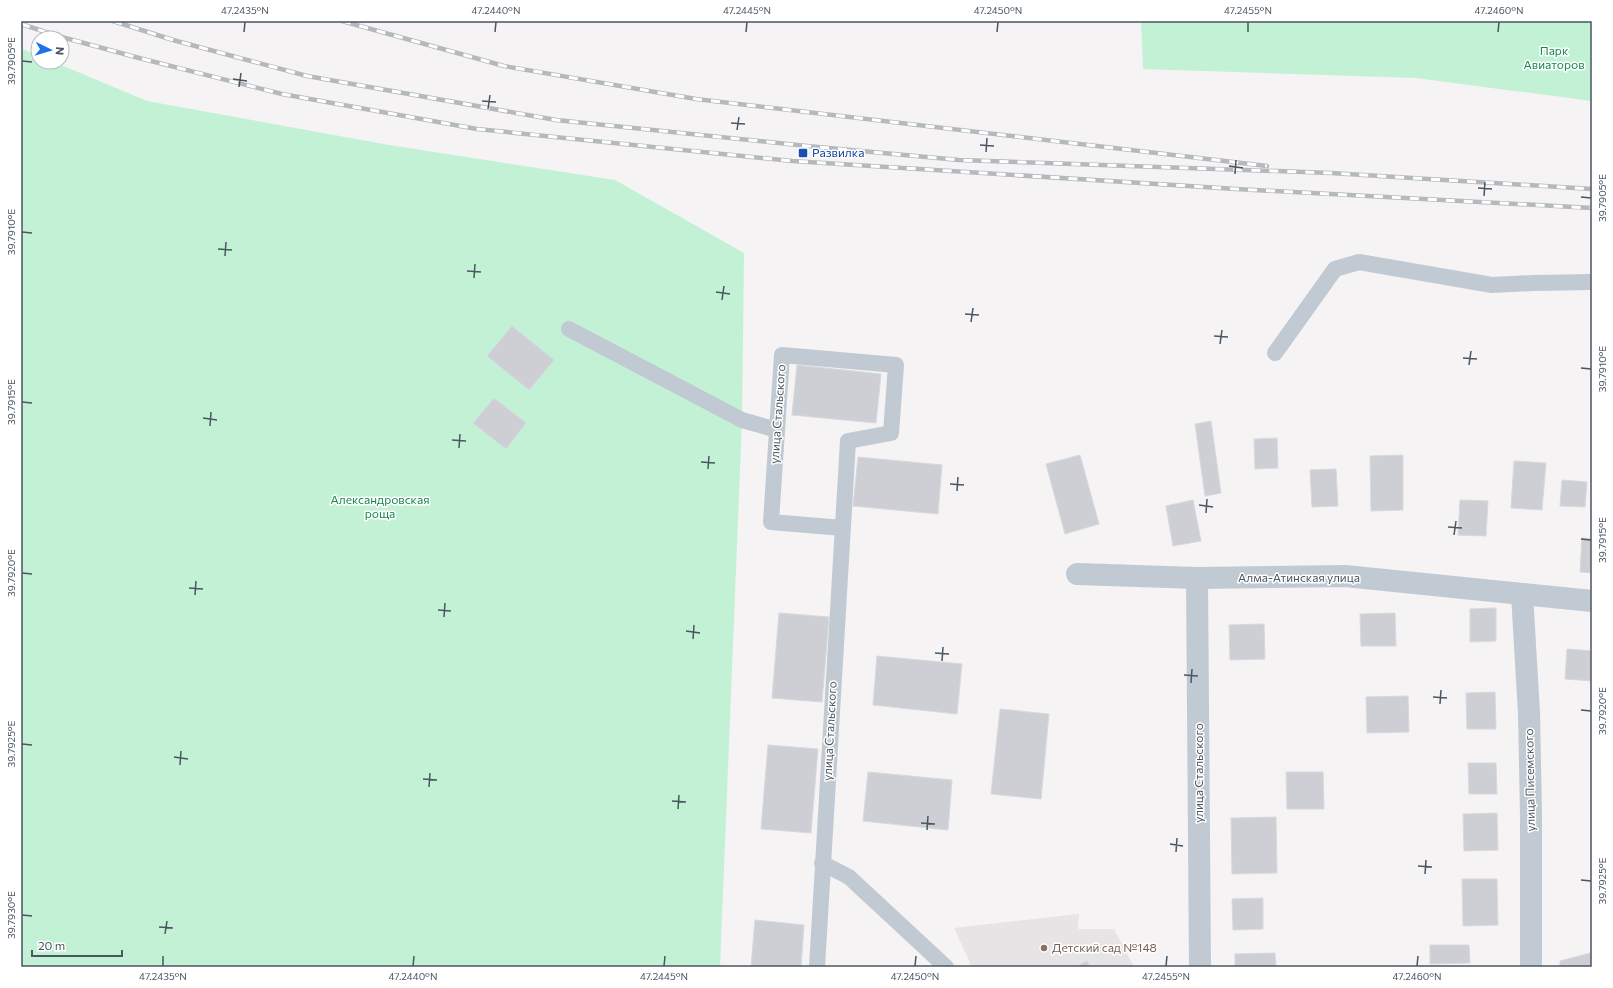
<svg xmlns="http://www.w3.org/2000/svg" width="1613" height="988" viewBox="0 0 1613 988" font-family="Commissioner,sans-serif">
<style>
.education{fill:#e6e4e5}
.green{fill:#c3f1d5}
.building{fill:#cdcfd5;stroke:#d7d9de}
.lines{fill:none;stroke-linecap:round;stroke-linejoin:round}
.lane{stroke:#c1cad2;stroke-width:16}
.street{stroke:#c1cad2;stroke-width:22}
.rail-casing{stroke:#b5b8bd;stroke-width:4.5}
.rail{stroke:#fff;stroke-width:3;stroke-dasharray:9;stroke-linecap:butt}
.ticks{fill:none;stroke:#4a5661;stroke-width:1.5}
.transit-dot{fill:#1a4fb4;stroke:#fff;stroke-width:1.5}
.education-dot{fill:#8d6e63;stroke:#fff;stroke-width:1.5}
.labels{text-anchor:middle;stroke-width:3;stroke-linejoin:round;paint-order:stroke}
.park-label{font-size:12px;fill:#17864f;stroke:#fff}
.transit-label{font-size:12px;fill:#164399;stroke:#fff;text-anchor:start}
.street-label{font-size:12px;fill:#4a5661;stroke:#fff}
.education-label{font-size:12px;fill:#785e54;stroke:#fff;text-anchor:start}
.neatline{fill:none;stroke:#4a5661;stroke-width:1.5}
.ticks-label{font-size:10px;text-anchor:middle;fill:#4a5661}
</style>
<rect width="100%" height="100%" fill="#f5f3f3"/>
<polygon class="education" points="1079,914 1078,929 1114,929 1134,967 972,967 954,928"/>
<g class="green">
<polygon points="1141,21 1592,21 1592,101 1416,78 1143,69"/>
<polygon points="21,48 38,56 38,62 54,62 147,101 389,145 615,180 744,253 742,420 720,967 21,967"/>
</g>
<g class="building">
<polygon points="512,326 554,360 529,390 487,356"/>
<polygon points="797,365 881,374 876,423 792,415"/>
<polygon points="494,398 526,423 506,449 473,423"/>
<polygon points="1211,421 1221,493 1205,496 1195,424"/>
<polygon points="1277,438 1278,468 1255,469 1254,439"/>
<polygon points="1080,455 1099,524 1065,534 1046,464"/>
<polygon points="1403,455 1403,510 1371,511 1370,456"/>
<polygon points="858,457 942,465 938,514 853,506"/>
<polygon points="1514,461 1546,463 1542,510 1511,508"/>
<polygon points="1336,469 1338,506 1312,507 1310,470"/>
<polygon points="1562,480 1587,482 1585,507 1560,506"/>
<polygon points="1193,500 1201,541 1173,546 1166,506"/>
<polygon points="1460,500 1488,501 1486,536 1458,535"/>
<polygon points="1582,538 1592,539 1592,573 1580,572"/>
<polygon points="1496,608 1496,641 1470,642 1470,609"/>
<polygon points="779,613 829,617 822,702 772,698"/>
<polygon points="1395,613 1396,646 1361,646 1360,614"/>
<polygon points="1264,624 1265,659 1230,660 1229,625"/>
<polygon points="1567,649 1592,651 1592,681 1565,679"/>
<polygon points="877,656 962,664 957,714 873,705"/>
<polygon points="1495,692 1496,729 1467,729 1466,693"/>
<polygon points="1408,696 1409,732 1367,733 1366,697"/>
<polygon points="1000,709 1049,714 1041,799 991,794"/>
<polygon points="768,745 818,749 811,833 761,829"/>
<polygon points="1468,763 1496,763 1497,794 1469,794"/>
<polygon points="868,772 952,780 948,830 863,821"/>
<polygon points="1286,772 1323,772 1324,809 1287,809"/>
<polygon points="1497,813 1498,850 1464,851 1463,814"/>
<polygon points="1276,817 1277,873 1232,874 1231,818"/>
<polygon points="1462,879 1497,879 1498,925 1463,926"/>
<polygon points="1263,898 1263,929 1233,930 1232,899"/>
<polygon points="755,920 804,925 801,967 751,967"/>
<polygon points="1430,945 1469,945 1470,963 1430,964"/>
<polygon points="1275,953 1276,967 1235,967 1235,954"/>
<polygon points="1590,953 1592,953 1592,967 1560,967 1560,961"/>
<polygon points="1087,961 1090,967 1076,967"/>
</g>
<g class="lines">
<g class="lane">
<polyline points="569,329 742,420 777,430"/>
<polyline points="1275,353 1335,269 1359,262 1492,285 1533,283 1592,282"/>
<polyline points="822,863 849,877 946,967"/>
<polyline points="817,967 848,441 891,433 896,365 782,355 771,522 843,528"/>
</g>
<g class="street">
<polyline points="1077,574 1197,578 1345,576 1592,601"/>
<polyline points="1197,578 1200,967"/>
<polyline points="1522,594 1529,713 1531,815 1531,967"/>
</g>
<g class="rail-casing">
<g id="rail">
<polyline points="113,21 173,40 307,76 556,120 807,146 959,160 1331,173 1592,189"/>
<polyline points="342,21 504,66 696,99 1267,166"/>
<polyline points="21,24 58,36 139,58 282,94 477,129 792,161 1236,189 1592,208"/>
</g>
</g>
<use href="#rail" class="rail"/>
</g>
<path class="ticks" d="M 244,32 L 245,22M 495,32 L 496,22M 746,32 L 747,22M 997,32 L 998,22M 1248,32 L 1248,22M 1498,32 L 1499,22M 22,61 L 32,62M 233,79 L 247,81M 239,87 L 241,73M 482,101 L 496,102M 488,109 L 490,95M 731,123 L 745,124M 737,130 L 739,117M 980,145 L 994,146M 986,152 L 987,138M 1229,166 L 1243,168M 1235,174 L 1236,160M 1478,188 L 1492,189M 1484,196 L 1485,182M 1581,197 L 1591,198M 22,232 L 32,233M 218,249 L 232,250M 225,256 L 226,242M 467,271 L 481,272M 474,278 L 475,264M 716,292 L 730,294M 722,300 L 724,286M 965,314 L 979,315M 971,322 L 973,308M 1214,336 L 1228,337M 1220,344 L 1222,330M 1463,358 L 1477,359M 1469,365 L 1471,351M 1581,368 L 1591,369M 22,402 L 32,403M 203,418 L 217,420M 210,426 L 211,412M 452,440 L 466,441M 459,448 L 460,434M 701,462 L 715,463M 708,469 L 709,456M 950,484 L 964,485M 957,491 L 958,477M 1199,505 L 1213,507M 1206,513 L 1207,499M 1448,527 L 1462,528M 1454,535 L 1456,521M 1581,539 L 1591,540M 22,573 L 32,574M 189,588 L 203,589M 195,595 L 196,581M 438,610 L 451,611M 444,617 L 445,603M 686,631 L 700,633M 693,639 L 694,625M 935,653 L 949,654M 942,661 L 943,647M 1184,675 L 1198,676M 1191,683 L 1192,669M 1433,697 L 1447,698M 1440,704 L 1441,690M 1581,710 L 1591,711M 22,744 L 32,745M 174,757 L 188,759M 180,765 L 181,751M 423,779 L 437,780M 429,787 L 430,773M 672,801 L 686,802M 678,809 L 679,795M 921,823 L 935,824M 927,830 L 928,816M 1170,844 L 1183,846M 1176,852 L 1177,838M 1418,866 L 1432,867M 1425,874 L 1426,860M 1581,880 L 1591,881M 22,915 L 32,916M 159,927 L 173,928M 165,934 L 167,921M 163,966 L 163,956M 413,966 L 414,956M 664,966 L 665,956M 915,966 L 916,956M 1166,966 L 1167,956M 1417,966 L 1418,956"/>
<rect class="transit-dot" x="798" y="148" width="10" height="10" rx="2"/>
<circle class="education-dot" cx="1044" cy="948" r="4"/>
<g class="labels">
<g class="park-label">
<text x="1554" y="55">Парк<tspan x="1554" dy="14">Авиаторов</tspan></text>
<text x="380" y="504">Александровская<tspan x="380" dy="14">роща</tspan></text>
</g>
<g class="transit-label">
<text x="812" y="157">Развилка</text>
</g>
<g class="street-label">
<text transform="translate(778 414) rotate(-86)" y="4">улица Стальского</text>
<text x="1299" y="582">Алма-Атинская улица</text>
<text transform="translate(830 731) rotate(-87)" y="4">улица Стальского</text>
<text transform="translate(1199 773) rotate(-90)" y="4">улица Стальского</text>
<text transform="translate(1530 780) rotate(-91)" y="4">улица Писемского</text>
</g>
<g class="education-label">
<text x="1052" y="952">Детский сад №148</text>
</g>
</g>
<rect width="1613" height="988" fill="none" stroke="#ffffff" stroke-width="44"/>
<g transform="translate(50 50) rotate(95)"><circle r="19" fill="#ffffff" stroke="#b7bbc0"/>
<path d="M0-3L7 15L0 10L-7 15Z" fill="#1a73e8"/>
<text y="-6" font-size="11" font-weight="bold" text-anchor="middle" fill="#4a5661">N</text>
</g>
<path d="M32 950v6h90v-6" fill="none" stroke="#4a5661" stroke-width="2"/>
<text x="38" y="950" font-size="12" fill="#4a5661" stroke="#ffffff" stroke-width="3" paint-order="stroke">20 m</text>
<rect x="22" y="22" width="1569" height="944" class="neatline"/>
<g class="ticks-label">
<text x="245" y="14">47.2435°N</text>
<text x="496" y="14">47.2440°N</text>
<text x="747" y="14">47.2445°N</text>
<text x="998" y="14">47.2450°N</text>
<text x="1248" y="14">47.2455°N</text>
<text x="1499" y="14">47.2460°N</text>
<text transform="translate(11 61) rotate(-90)" y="4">39.7905°E</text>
<text transform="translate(1602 198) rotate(-90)" y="4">39.7905°E</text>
<text transform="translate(11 232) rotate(-90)" y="4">39.7910°E</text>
<text transform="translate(1602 369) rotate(-90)" y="4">39.7910°E</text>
<text transform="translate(11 402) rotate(-90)" y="4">39.7915°E</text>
<text transform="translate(1602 540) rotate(-90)" y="4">39.7915°E</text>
<text transform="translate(11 573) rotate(-90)" y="4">39.7920°E</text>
<text transform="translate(1602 711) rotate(-90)" y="4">39.7920°E</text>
<text transform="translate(11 744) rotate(-90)" y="4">39.7925°E</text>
<text transform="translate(1602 881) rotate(-90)" y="4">39.7925°E</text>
<text transform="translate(11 915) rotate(-90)" y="4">39.7930°E</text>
<text x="163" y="980">47.2435°N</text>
<text x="413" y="980">47.2440°N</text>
<text x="664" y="980">47.2445°N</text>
<text x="915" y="980">47.2450°N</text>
<text x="1166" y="980">47.2455°N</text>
<text x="1417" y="980">47.2460°N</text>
</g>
</svg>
